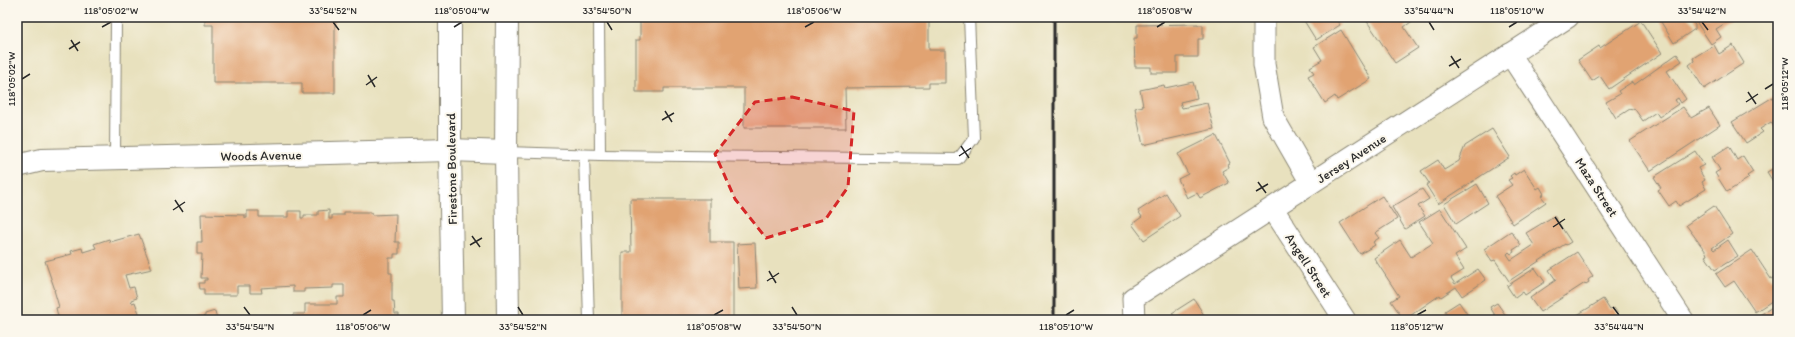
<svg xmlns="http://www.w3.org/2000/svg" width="1795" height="337" viewBox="0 0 1795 337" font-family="Itim,sans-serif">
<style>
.building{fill:#e1a372}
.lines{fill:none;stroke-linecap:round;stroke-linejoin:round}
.lane-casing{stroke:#8a8674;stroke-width:12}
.street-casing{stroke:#8a8674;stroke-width:23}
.secondary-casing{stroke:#8a8674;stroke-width:24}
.primary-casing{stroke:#8a8674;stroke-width:24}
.lane{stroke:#fff;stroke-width:10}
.street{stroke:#fff;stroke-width:21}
.secondary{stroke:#fff;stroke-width:22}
.primary{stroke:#fff;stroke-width:22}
.rail{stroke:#2b2b2b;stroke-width:3}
.marked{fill:#d62828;fill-opacity:0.2;stroke:#d62828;stroke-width:3;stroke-dasharray:8 5;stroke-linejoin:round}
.ticks{fill:none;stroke:#2b2b2b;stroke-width:1.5}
.labels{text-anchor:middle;stroke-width:4;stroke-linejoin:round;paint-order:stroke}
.street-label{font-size:13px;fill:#2b2b2b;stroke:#fbf7ec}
.neatline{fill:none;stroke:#2b2b2b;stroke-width:1.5}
.ticks-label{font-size:10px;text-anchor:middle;fill:#2b2b2b}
</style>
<rect width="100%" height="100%" fill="#fbf7ec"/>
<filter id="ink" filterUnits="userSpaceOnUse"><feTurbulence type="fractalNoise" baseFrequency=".025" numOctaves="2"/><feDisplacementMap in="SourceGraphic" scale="8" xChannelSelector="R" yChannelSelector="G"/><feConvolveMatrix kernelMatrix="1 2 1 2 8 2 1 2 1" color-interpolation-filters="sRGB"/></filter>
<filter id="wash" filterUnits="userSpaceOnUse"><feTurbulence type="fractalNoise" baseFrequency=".012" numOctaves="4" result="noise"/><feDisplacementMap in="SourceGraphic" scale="16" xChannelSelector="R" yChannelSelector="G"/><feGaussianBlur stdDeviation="0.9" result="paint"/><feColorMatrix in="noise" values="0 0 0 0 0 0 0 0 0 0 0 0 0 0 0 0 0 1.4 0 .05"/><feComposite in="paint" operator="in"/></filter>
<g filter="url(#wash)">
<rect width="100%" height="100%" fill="#e8e1be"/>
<g id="blocks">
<g class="building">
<polygon points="205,17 335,17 335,93 302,93 302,83 213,83 213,25 205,25"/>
<polygon points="640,17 929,17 929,50 945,50 945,83 929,83 929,87 845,88 846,128 744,128 744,88 664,88 664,92 636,92 636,40 640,40"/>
<polygon points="1306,17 1334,17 1340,25 1316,40 1303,19"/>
<polygon points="1364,17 1418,17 1404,27 1418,48 1395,63"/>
<polygon points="1658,17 1687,17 1695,25 1695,29 1674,43"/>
<polygon points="1693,17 1735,17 1716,29 1721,37 1711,44"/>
<polygon points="1641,21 1662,53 1609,89 1600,76 1592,81 1578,60 1599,46 1600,48"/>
<polygon points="1198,24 1198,25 1203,25 1203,39 1198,39 1198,57 1177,57 1177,73 1151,73 1151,67 1135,67 1134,38 1137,38 1137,25"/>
<polygon points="1341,30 1371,79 1337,100 1335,96 1325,103 1308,76 1314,73 1310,67 1322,60 1314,47"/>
<polygon points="1714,45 1719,54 1733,45 1744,63 1704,89 1689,65 1694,61 1693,58"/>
<polygon points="1677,54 1682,61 1667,71 1686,99 1681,103 1678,98 1675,100 1678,104 1659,117 1656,112 1643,121 1634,108 1631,110 1630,109 1616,118 1606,102 1620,94 1618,91 1632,82 1634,85"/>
<polygon points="1193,82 1197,98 1180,102 1182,108 1207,103 1214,129 1143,145 1135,108 1143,106 1140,90 1164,85 1165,88"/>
<polygon points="1773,97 1778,105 1778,132 1771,122 1760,129 1763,132 1746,143 1732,122"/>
<polygon points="1683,107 1691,118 1709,108 1720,125 1650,171 1630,141"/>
<polygon points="1492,129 1510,157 1438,204 1426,185 1429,183 1421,171 1438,160 1444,170 1459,161 1465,146"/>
<polygon points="1216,135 1230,163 1228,164 1229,167 1222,171 1229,183 1200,198 1197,193 1187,198 1178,179 1188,174 1178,154"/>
<polygon points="1729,146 1737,160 1743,156 1753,172 1747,176 1749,178 1727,192 1715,173 1720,170 1712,157"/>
<polygon points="1695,151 1704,165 1698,168 1705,180 1702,182 1706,189 1679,206 1676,201 1669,206 1658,190 1661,188 1654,177"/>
<polygon points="1778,166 1778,189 1767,172"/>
<polygon points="1524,169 1537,189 1540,187 1544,194 1541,196 1546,202 1513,224 1495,196 1512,185 1508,180 1512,178 1510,176 1514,173 1515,175"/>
<polygon points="1477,184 1488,203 1456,224 1444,204"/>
<polygon points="1422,189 1429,199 1418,206 1425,216 1405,229 1392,207"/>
<polygon points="1166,193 1180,216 1144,240 1132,224 1142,217 1138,211"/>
<polygon points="1382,196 1397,219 1375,233 1379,238 1373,242 1375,245 1360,254 1340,223"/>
<polygon points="630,199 710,199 710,242 733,242 733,320 622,320 622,252 631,252"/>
<polygon points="1714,206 1732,234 1712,248 1714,250 1728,240 1738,256 1715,270 1705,256 1707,255 1706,252 1686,225"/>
<polygon points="1440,209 1466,249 1455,256 1464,270 1451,278 1455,284 1478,269 1486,280 1462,296 1456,287 1441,297 1440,295 1404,320 1391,301 1399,296 1374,258 1400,240 1411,257 1433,243 1419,222"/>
<polygon points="329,210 329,219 332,219 332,215 344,215 344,212 371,212 372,215 396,214 395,242 399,242 399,254 394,254 394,258 389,258 389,273 392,273 392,301 394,301 395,314 399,314 399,320 292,320 293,314 305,314 305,304 337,304 337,297 344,297 344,285 333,285 333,288 304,289 304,292 293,292 293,286 261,288 262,293 250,293 250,286 237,286 237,295 204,295 204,289 200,289 199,283 204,283 204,280 207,280 207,278 201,278 202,254 197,254 197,242 202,242 201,214 245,215 245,218 247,218 247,211 259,211 259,217 288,217 288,211 301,211 301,218 304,218 304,215 318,215 318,211"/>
<polygon points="1554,216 1571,242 1566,245 1565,244 1509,281 1495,260 1492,261 1484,249 1511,231 1521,245 1513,250 1514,252 1511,254 1509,252 1507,254 1511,260 1534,245 1526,233"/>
<polygon points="139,234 152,269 125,275 129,288 134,287 137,298 131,300 132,303 135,302 140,316 138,316 139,320 59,320 56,308 59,307 54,290 55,290 45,261 72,254 71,251 82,248 83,252 96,248 94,244 109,239 110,242"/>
<polygon points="755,243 757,288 739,289 737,244"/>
<polygon points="1752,250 1771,279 1778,275 1778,297 1755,312 1734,281 1725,287 1716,274"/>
<polygon points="1577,252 1593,276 1588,280 1589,282 1586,284 1585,283 1540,312 1530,298 1556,280 1549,270"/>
<polygon points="1535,268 1545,282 1525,295 1523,292 1515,298 1507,286"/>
<polygon points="1194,299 1207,320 1177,320 1172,313"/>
<polygon points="1603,299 1610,310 1614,308 1620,317 1616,320 1576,320 1574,317"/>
<polygon points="1459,302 1471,320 1444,320 1448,317 1445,311"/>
<polygon points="1497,303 1509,320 1491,320 1496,317 1490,307"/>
<polygon points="1777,304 1778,320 1752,320"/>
<polygon points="215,311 217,320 192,320 205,316 205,314"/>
</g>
</g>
</g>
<g filter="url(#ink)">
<use href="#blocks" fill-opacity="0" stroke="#8a8674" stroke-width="1"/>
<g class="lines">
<g class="lane-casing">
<g id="lane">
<polyline points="599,17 600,155"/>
<polyline points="506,152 600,155 958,159 974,138 969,17"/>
<polyline points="584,155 589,320"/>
<polyline points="115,158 116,17"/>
</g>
</g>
<g class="street-casing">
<g id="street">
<polyline points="1264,17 1264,64 1273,117 1311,183"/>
<polyline points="1510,54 1683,320"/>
<polyline points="1273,209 1345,320"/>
<polyline points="1134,320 1133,298 1568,17"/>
</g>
</g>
<g class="secondary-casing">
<polyline id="secondary" points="17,166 42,160 450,150 506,152"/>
</g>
<g class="primary-casing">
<g id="primary">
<polyline points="450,17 450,150 453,320"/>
<polyline points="507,17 506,152 508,320"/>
</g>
</g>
<use href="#lane" class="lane"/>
<use href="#street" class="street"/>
<use href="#secondary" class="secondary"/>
<use href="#primary" class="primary"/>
<polyline class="rail" points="1054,17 1054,320"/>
</g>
</g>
<path class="marked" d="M 792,97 L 854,111 L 848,187 L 825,220 L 766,238 L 735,199 L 715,154 L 755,102 Z"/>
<path class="ticks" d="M 333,22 L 339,30M 607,22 L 612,30M 1429,22 L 1434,30M 1702,22 L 1708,30M 102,27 L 111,22M 454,27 L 462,22M 805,27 L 814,22M 1157,27 L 1165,22M 1509,27 L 1517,22M 71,40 L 78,51M 69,49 L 80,42M 1451,56 L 1459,68M 1449,66 L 1461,59M 368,75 L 375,87M 22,79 L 30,74M 366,85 L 377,77M 1765,89 L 1773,84M 1748,92 L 1756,104M 1746,102 L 1758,94M 665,111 L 672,122M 662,120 L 674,113M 961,146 L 969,158M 959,156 L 971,148M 1258,182 L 1266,193M 1256,191 L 1268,184M 175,200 L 183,212M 173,210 L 185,202M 1555,217 L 1563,229M 1553,227 L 1565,219M 472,236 L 480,247M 470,245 L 482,238M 769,271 L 776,283M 767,281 L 779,273M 244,307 L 250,315M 518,307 L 523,315M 792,307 L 797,315M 1613,307 L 1619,315M 363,315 L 371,310M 714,315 L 723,310M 1066,315 L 1074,310M 1417,315 L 1426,310"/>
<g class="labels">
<g class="street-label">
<text transform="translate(261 155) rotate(-1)" y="5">Woods Avenue</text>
<text transform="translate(1351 158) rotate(-33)" y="5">Jersey Avenue</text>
<text transform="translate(451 169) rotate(-91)" y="5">Firestone Boulevard</text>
<text transform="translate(1597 187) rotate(57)" y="5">Maza Street</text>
<text transform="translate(1309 265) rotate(57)" y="5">Angell Street</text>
</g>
</g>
<rect width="1795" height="337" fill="none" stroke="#fbf7ec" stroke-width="44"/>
<rect x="22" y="22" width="1751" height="293" class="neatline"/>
<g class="ticks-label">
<text x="111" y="14">118°05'02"W</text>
<text x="333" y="14">33°54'52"N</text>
<text x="462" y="14">118°05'04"W</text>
<text x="607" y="14">33°54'50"N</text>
<text x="814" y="14">118°05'06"W</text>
<text x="1165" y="14">118°05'08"W</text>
<text x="1429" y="14">33°54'44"N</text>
<text x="1517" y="14">118°05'10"W</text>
<text x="1702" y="14">33°54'42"N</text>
<text transform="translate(11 79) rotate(-90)" y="4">118°05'02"W</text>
<text transform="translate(1784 84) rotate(-90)" y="4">118°05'12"W</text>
<text x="250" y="330">33°54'54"N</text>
<text x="363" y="330">118°05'06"W</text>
<text x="523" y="330">33°54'52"N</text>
<text x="714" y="330">118°05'08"W</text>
<text x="797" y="330">33°54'50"N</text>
<text x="1066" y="330">118°05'10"W</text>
<text x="1417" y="330">118°05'12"W</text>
<text x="1619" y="330">33°54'44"N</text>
</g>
</svg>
